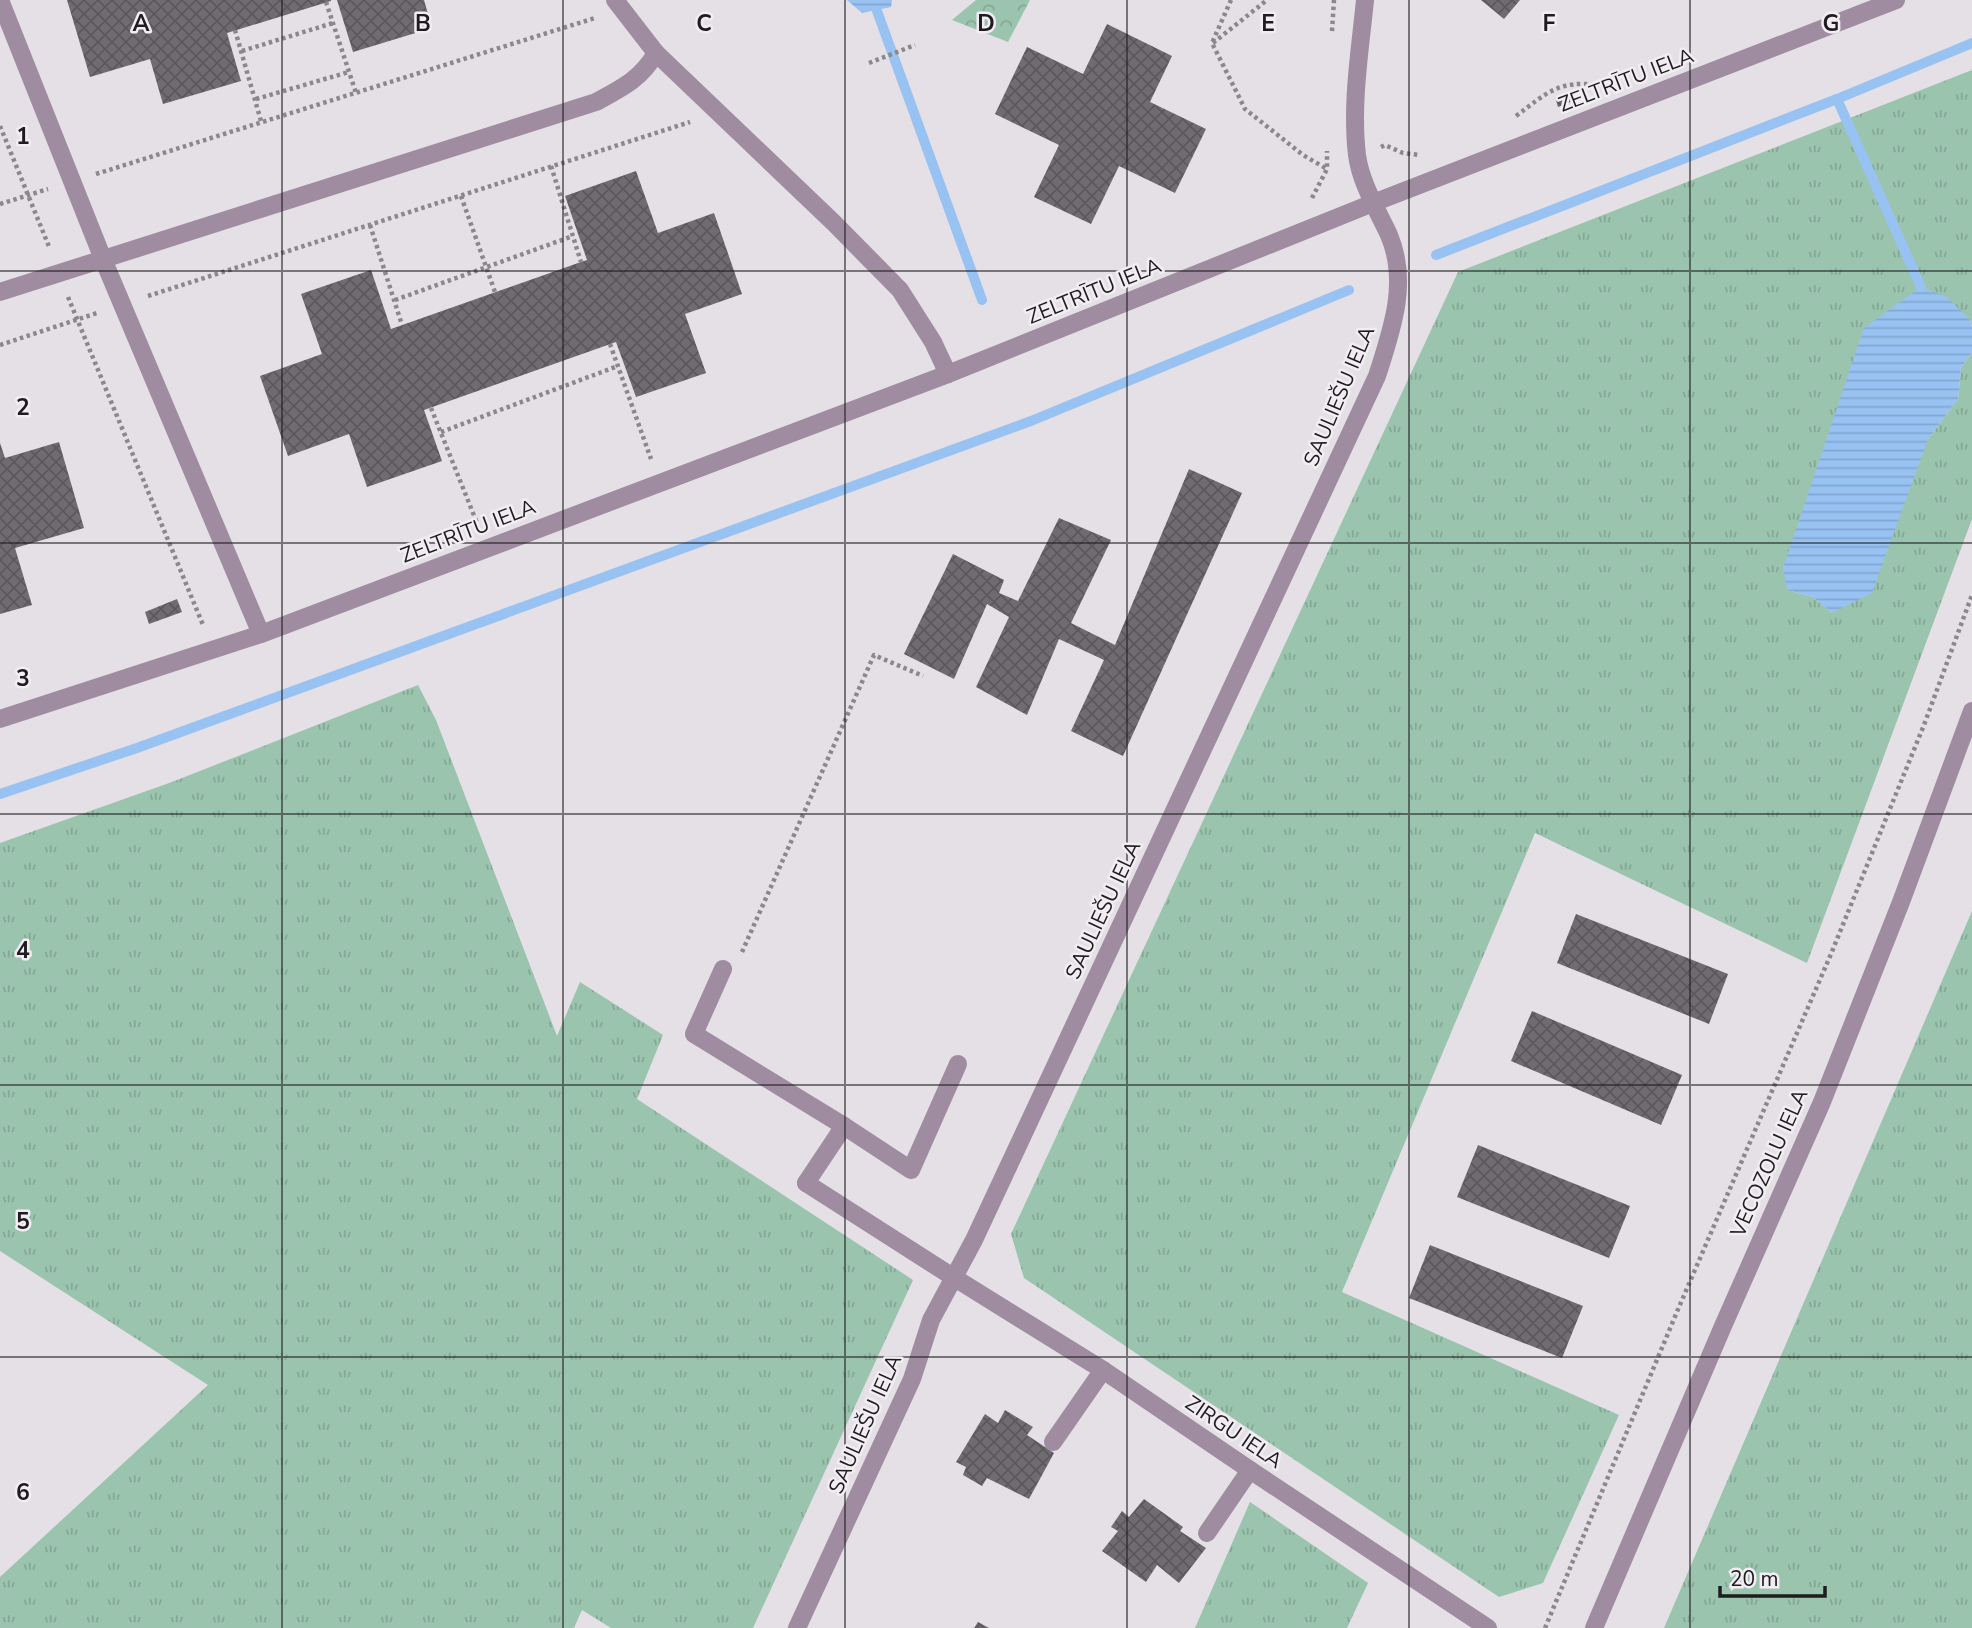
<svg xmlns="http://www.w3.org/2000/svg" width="1972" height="1628" viewBox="0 0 1972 1628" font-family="'Nunito Sans',sans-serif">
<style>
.grass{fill:url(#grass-tufts)}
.forest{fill:url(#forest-crowns)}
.water{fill:url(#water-rules)}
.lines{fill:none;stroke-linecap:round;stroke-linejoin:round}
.stream{stroke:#98c2f2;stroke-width:10}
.building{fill:url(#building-cross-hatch)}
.path{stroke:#8b888b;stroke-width:4.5;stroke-dasharray:3.5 3.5;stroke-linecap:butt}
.service{stroke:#9f8ca1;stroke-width:18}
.minor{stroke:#9f8ca1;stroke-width:18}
.tertiary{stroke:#9f8ca1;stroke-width:18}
.grid{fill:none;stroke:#1e1c1e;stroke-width:2;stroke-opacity:0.55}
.labels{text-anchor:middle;stroke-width:5;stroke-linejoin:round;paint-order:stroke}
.street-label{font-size:21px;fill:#1e1c1e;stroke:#f1edf2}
.grid-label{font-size:23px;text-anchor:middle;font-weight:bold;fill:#1e1c1e;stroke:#f1edf2;stroke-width:5;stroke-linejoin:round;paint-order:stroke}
</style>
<defs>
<pattern id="grass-tufts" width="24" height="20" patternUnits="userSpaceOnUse" patternTransform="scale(1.75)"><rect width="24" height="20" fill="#9ac4ae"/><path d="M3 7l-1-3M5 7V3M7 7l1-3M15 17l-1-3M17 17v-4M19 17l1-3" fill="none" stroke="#84a895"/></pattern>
<pattern id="forest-crowns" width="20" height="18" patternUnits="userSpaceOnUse" patternTransform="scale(1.75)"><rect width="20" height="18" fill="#9ac4ae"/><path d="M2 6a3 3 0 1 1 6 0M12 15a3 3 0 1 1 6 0" fill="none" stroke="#84a895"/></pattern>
<pattern id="water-rules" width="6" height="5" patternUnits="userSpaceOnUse" patternTransform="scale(1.75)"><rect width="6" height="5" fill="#98c2f2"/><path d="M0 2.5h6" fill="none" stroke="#83a6cf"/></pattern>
<pattern id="building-cross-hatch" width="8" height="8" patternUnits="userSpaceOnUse" patternTransform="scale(1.75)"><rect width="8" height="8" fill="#6f6b70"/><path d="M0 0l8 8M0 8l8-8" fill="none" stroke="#5b575b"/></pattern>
</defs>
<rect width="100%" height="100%" fill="#e4e0e5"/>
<g class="grass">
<polygon points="1972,70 1972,327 1970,320 1787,590 1813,597 1832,613 1928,439 1958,399 1961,368 1972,352 1972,519 1807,963 1535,833 1342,1292 1619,1415 1543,1583 1499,1597 1024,1278 1011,1234 1458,272"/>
<polygon points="418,685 436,720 557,1036 580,982 663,1035 637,1099 913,1280 753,1628 611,1628 582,1610 574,1628 0,1628 0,1577 208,1385 0,1251 0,843 172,782"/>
<polygon points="1972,911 1972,1628 1664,1628"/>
<polygon points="1250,1502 1368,1583 1347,1628 1195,1628"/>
</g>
<polygon class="forest" points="976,0 1030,0 1008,42 952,20"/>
<g class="water">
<polygon points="847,0 892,0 891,7 862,13"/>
<polygon points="1921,287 1947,297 1970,320 1972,327 1972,352 1961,368 1958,399 1928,439 1872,593 1832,613 1813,597 1787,590 1783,568 1864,328"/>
</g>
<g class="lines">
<g class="stream">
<polyline points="877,11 982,300"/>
<polyline points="1837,99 1921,287"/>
<polyline points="1436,255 1837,99 1972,43"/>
<polyline points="0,794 137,748 1031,421 1349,290"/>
</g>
</g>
<g class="building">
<polygon points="67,0 331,0 331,1 227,33 241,81 163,104 150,59 90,77"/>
<polygon points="337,0 424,0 432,28 353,52"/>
<polygon points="1481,0 1520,0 1504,19"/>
<polygon points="1107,24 1172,56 1150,102 1206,129 1175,193 1119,166 1091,224 1034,197 1059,145 995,114 1027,47 1083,74"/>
<polygon points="1569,92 1573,101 1558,107 1555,97"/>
<polygon points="636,171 658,233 714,213 742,294 685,314 706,373 636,397 616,342 424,410 442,461 367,487 349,434 288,456 260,376 322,354 301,294 371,270 391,329 581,262 587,260 565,196"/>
<polygon points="59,442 84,528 15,548 32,605 0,614 0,443 5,458"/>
<polygon points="1189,469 1242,493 1123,756 1071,731 1104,660 1059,639 1027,715 976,687 1009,617 987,604 954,679 904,654 953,554 1004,580 999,593 1018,601 1059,518 1111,540 1071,623 1115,645"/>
<polygon points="177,599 182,612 149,624 145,612"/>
<polygon points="1576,914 1728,974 1709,1024 1557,963"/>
<polygon points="1532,1011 1682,1075 1661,1125 1511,1061"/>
<polygon points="1478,1145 1630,1206 1609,1258 1457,1197"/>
<polygon points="1430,1245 1583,1306 1562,1358 1409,1298"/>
<polygon points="1005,1410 1033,1427 1027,1435 1054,1453 1029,1499 987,1478 982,1486 963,1475 966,1467 956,1462 985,1414 998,1423"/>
<polygon points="1144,1499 1183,1527 1180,1531 1206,1548 1179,1583 1157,1565 1146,1582 1102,1551 1118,1531 1111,1527 1122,1511 1129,1517"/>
<polygon points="978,1622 989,1628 974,1628"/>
</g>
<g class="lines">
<g class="path">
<polyline points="1231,0 1212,43 1245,109 1303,155 1327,169"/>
<polyline points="326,2 356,93"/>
<polyline points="235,30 261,121"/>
<polyline points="1332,31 1334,0"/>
<polyline points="1213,43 1267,0"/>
<polyline points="242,51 333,23"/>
<polyline points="869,63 915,45"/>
<polyline points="256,99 349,72"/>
<path d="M 1516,116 C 1547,93 1558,80 1598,85"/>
<polyline points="0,126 50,249"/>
<polyline points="1381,147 1385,145 1403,153 1419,155"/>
<polyline points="551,166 581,262"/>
<polyline points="96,174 595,18"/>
<polyline points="461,196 495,292"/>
<polyline points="1312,198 1327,169 1327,151"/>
<polyline points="0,204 48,189"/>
<polyline points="370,225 402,325"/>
<polyline points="148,296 690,122"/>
<polyline points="68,297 203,625"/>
<polyline points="395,300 573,236"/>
<polyline points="610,344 651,459"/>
<polyline points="0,345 97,313"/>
<polyline points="431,408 477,523"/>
<polyline points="441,432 618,366"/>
<polyline points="742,952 874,655 923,676"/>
<polyline points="1545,1628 1679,1307 1831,954 1924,725 1972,595"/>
</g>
<g class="service">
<polyline points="723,969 694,1034 844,1126"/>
<polyline points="806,1183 844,1126 911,1170 958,1064"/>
<polyline points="1053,1442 1103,1370"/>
<polyline points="1207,1533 1250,1470"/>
</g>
<g class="minor">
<polyline points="0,0 103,259 261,634"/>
<polyline points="615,0 656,53 834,223 900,290 933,342 948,374"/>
<path d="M 0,292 L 596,102 C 622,88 641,79 656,53"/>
<polyline points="0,719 261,634 948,374 1373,203 1896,0"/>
<polyline points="806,1183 953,1277 1103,1370 1250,1470 1488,1628"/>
<path d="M 797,1628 L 912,1379 L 931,1320 L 974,1240 L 1377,376 C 1392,330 1409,282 1389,235 C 1377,209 1361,184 1357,155 C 1351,104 1360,51 1365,0"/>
</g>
<polyline class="tertiary" points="1594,1628 1723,1326 1822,1102 1901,902 1972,711"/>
</g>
<path class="grid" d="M 282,0 L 282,1628M 563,0 L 563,1628M 845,0 L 845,1628M 1127,0 L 1127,1628M 1409,0 L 1409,1628M 1690,0 L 1690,1628M 0,271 L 1972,271M 0,543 L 1972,543M 0,814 L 1972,814M 0,1085 L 1972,1085M 0,1357 L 1972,1357"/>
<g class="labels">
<g class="street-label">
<text transform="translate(1626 80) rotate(-21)" y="7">ZELTRĪTU IELA</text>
<text transform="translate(1094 291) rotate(-22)" y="7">ZELTRĪTU IELA</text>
<text transform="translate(1339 396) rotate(-67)" y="7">SAULIEŠU IELA</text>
<text transform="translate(468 531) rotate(-21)" y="7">ZELTRĪTU IELA</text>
<text transform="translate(1103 910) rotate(-65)" y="7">SAULIEŠU IELA</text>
<text transform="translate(1769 1163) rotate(-66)" y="7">VECOZOLU IELA</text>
<text transform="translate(865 1424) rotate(-66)" y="7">SAULIEŠU IELA</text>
<text transform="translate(1234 1432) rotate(34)" y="7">ZIRGU IELA</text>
</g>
</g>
<g class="grid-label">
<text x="141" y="31">A</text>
<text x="423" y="31">B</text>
<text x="704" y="31">C</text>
<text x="986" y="31">D</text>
<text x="1268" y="31">E</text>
<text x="1549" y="31">F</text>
<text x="1831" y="31">G</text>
<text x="23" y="144">1</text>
<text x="23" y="415">2</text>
<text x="23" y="686">3</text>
<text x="23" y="958">4</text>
<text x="23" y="1229">5</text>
<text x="23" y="1500">6</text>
</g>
<path d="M1720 1586v10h105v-10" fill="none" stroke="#1e1c1e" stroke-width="3.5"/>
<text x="1730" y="1586" font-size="21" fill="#1e1c1e" stroke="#f1edf2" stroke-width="5" paint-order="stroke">20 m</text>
</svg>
